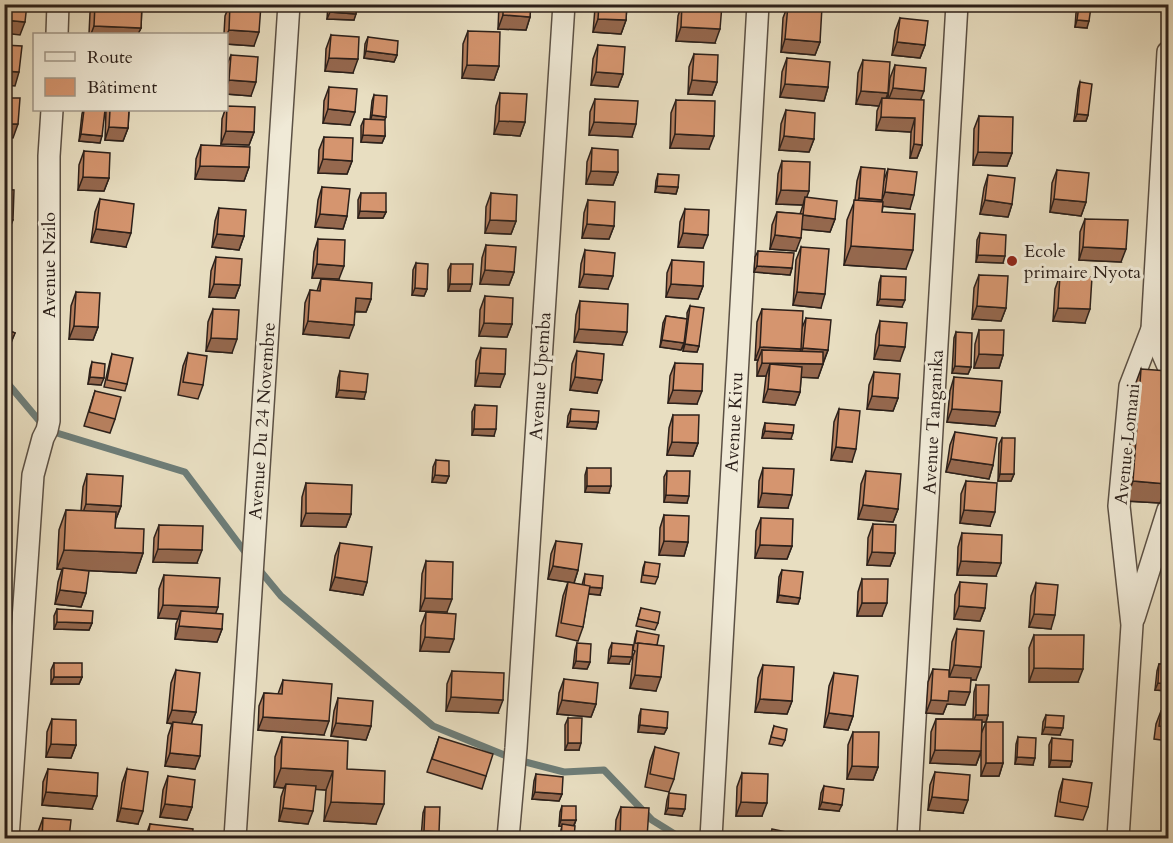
<svg xmlns="http://www.w3.org/2000/svg" width="1173" height="843" viewBox="0 0 1173 843" font-family="Cardo,serif">
<style>
.lines{fill:none;stroke-linecap:round;stroke-linejoin:round}
.stream{stroke:#6d7d78;stroke-width:7}
.street-casing{stroke:#5b5044;stroke-width:24}
.street{stroke:#f0ead7;stroke-width:21}
.wall{fill:#b7805f;stroke:#2c201a;stroke-width:1.5}
.shaded-wall{fill:#95684e;stroke:#2c201a;stroke-width:1.5}
.building{fill:#d5956f;stroke:#2c201a;stroke-width:1.5}
.poi-dot{fill:#8f2418;stroke:#f0ead7;stroke-width:2}
.labels{text-anchor:middle;stroke-width:6;stroke-linejoin:round;paint-order:stroke}
.poi-label{font-size:18px;fill:#2c201a;stroke:#f0ead7;text-anchor:start}
.street-label{font-size:18px;fill:#2c201a;stroke:#f0ead7}
</style>
<rect width="100%" height="100%" fill="#e8dec1"/>
<filter id="stains"><feTurbulence type="fractalNoise" baseFrequency=".00333" numOctaves="4"/><feColorMatrix values="0 0 0 0 .2 0 0 0 0 .09 0 0 0 0 .02 0 0 0 .5 -.17"/></filter>
<radialGradient id="worn" r=".72"><stop offset=".6" stop-color="#630" stop-opacity="0"/><stop offset="1" stop-color="#630" stop-opacity=".3"/></radialGradient>
<g class="lines">
<g class="stream">
<polyline points="4,379 47,430 185,472 248,556"/>
<polyline points="257,567 281,596 433,726 514,759 564,772 604,770 652,820 681,838"/>
</g>
<g class="street-casing">
<g id="street">
<polyline points="57,34 58,4"/>
<polyline points="1152,329 1168,366"/>
<polyline points="1134,618 1168,510"/>
<polyline points="8,838 33,475 43,438 47,430 49,421 49,156 52,110"/>
<polyline points="235,838 289,4"/>
<polyline points="508,838 516,748 564,4"/>
<polyline points="711,838 758,4"/>
<polyline points="908,838 957,4"/>
<polyline points="1118,838 1132,625 1119,506 1130,386 1152,329 1168,52"/>
</g>
</g>
<use href="#street" class="street"/>
</g>
<g class="wall">
<polygon points="93,4 142,4 141,28 138,34 89,34 90,13"/>
<polygon points="230,4 254,4 254,46 226,44 226,34 224,34 225,16"/>
<polygon points="328,4 357,4 354,20 327,19"/>
<polygon points="499,4 531,4 530,17 526,30 498,29"/>
<polygon points="596,4 627,4 626,20 621,34 593,32 595,8"/>
<polygon points="682,4 715,43 676,41 678,16"/>
<polygon points="788,5 820,42 815,55 781,52 783,18"/>
<polygon points="1079,6 1087,28 1075,27 1076,13"/>
<polygon points="900,18 925,45 920,58 892,55 895,31"/>
<polygon points="468,31 499,66 494,80 462,78 463,44"/>
<polygon points="331,35 353,73 325,71 326,49"/>
<polygon points="368,37 397,55 394,62 364,58 365,44"/>
<polygon points="598,45 623,74 618,87 591,85 593,59"/>
<polygon points="694,54 717,82 712,95 688,94 689,67"/>
<polygon points="231,55 251,96 226,94 226,67"/>
<polygon points="787,58 828,87 824,101 780,97 782,72"/>
<polygon points="863,60 888,93 886,98 888,98 890,78 895,65 920,100 922,145 917,158 910,158 911,132 876,130 877,111 879,106 856,104 858,73"/>
<polygon points="1080,82 1088,115 1086,121 1074,121 1078,89"/>
<polygon points="329,87 350,125 323,123 324,101"/>
<polygon points="500,93 525,122 520,136 494,134 496,106"/>
<polygon points="374,95 384,120 385,136 382,143 361,142 361,126 364,119 370,120 372,101"/>
<polygon points="595,99 632,137 589,135 590,112"/>
<polygon points="676,100 709,149 670,148 671,113"/>
<polygon points="83,110 105,110 100,143 79,141 82,114"/>
<polygon points="106,110 129,110 128,128 123,141 105,140"/>
<polygon points="225,110 254,132 249,145 221,144 222,119"/>
<polygon points="786,110 814,139 809,152 779,150 781,124"/>
<polygon points="979,116 1012,153 1007,166 973,165 974,129"/>
<polygon points="324,137 352,161 347,174 318,173 319,150"/>
<polygon points="201,145 249,167 244,181 195,179 196,159"/>
<polygon points="592,148 618,172 613,185 586,184 587,162"/>
<polygon points="84,151 109,178 104,191 78,190 79,165"/>
<polygon points="782,161 807,197 835,219 830,232 801,229 796,251 770,249 772,225 777,212 800,214 803,205 776,204 778,174"/>
<polygon points="861,167 884,180 888,169 910,209 883,206 882,212 906,269 844,265 847,220 855,200 857,181"/>
<polygon points="1057,170 1086,202 1081,216 1050,212 1052,183"/>
<polygon points="658,174 678,187 676,194 655,192 656,181"/>
<polygon points="988,175 1012,204 1008,217 980,214 984,188"/>
<polygon points="322,187 347,216 343,229 315,227 318,200"/>
<polygon points="361,193 386,212 383,218 358,218 358,200"/>
<polygon points="491,193 516,221 511,234 485,233 486,207"/>
<polygon points="100,199 126,247 91,242 95,212"/>
<polygon points="588,200 614,226 609,239 582,238 584,213"/>
<polygon points="219,208 244,236 239,250 212,247 215,221"/>
<polygon points="685,209 703,248 678,247 680,222"/>
<polygon points="1085,219 1121,262 1079,260 1080,232"/>
<polygon points="980,233 1003,263 976,262 977,240"/>
<polygon points="318,239 339,279 312,278 314,252"/>
<polygon points="486,245 514,272 509,285 480,284 482,258"/>
<polygon points="801,247 821,308 793,305 796,260"/>
<polygon points="585,250 608,289 579,287 581,264"/>
<polygon points="758,251 792,268 790,275 754,272 755,257"/>
<polygon points="216,257 240,285 235,298 209,297 211,271"/>
<polygon points="672,260 703,286 698,299 666,297 667,273"/>
<polygon points="416,263 427,289 424,296 412,295 413,270"/>
<polygon points="451,264 470,291 448,291 448,270"/>
<polygon points="979,275 1006,308 1001,321 972,319 974,288"/>
<polygon points="1060,275 1085,323 1053,321 1055,289"/>
<polygon points="881,276 902,307 877,305 879,283"/>
<polygon points="321,279 371,299 366,312 355,312 349,338 303,334 305,303 310,290 317,291"/>
<polygon points="76,292 98,327 93,340 69,339 71,306"/>
<polygon points="485,296 512,324 507,337 479,336 480,310"/>
<polygon points="580,301 622,345 574,342 576,315"/>
<polygon points="690,306 699,346 697,352 683,351 684,343 681,350 660,347 663,323 666,316 687,319 687,313"/>
<polygon points="213,309 232,353 206,351 208,322"/>
<polygon points="762,309 802,328 806,318 828,350 818,378 801,377 800,392 795,405 763,402 766,376 757,376 757,363 758,360 755,360 757,322"/>
<polygon points="880,321 900,361 874,359 876,335"/>
<polygon points="4,329 15,333 7,353 4,352"/>
<polygon points="979,330 1003,355 999,368 974,368 975,344"/>
<polygon points="956,332 971,367 968,374 952,373 954,338"/>
<polygon points="481,348 500,387 475,386 476,361"/>
<polygon points="577,351 597,393 570,390 572,364"/>
<polygon points="188,353 203,385 198,399 178,395 183,366"/>
<polygon points="112,354 127,384 125,391 104,387 110,361"/>
<polygon points="92,362 101,385 88,384 90,369"/>
<polygon points="675,363 697,404 668,403 670,376"/>
<polygon points="1141,369 1167,484 1160,503 1126,501 1134,388"/>
<polygon points="340,371 364,399 336,397 338,378"/>
<polygon points="874,372 898,398 893,411 867,409 869,385"/>
<polygon points="954,377 1000,412 995,426 947,422 950,391"/>
<polygon points="95,391 115,419 110,433 84,426"/>
<polygon points="475,405 494,436 472,435 472,412"/>
<polygon points="571,409 598,422 596,429 567,427 568,416"/>
<polygon points="839,409 852,462 831,460 834,422"/>
<polygon points="673,415 698,443 693,456 667,455 669,428"/>
<polygon points="765,423 791,439 762,438 763,430"/>
<polygon points="955,432 993,465 989,479 946,472 950,445"/>
<polygon points="1002,438 1014,474 1011,481 998,481 999,444"/>
<polygon points="436,460 449,476 446,483 432,482 433,467"/>
<polygon points="587,468 609,493 585,492 585,475"/>
<polygon points="763,468 788,508 758,507 759,481"/>
<polygon points="667,471 687,503 664,502 664,477"/>
<polygon points="866,471 898,509 893,522 858,519 861,484"/>
<polygon points="87,474 121,506 116,519 115,528 143,553 136,573 76,570 86,593 81,607 55,604 58,582 62,569 57,569 59,530 66,510 81,511 83,487"/>
<polygon points="966,481 990,526 960,523 961,494"/>
<polygon points="306,483 351,514 346,527 301,526 302,497"/>
<polygon points="664,515 688,542 684,556 659,555 660,528"/>
<polygon points="761,518 792,546 787,559 755,558 756,531"/>
<polygon points="873,524 895,553 890,566 867,565 868,538"/>
<polygon points="159,525 197,563 153,562 154,538"/>
<polygon points="962,533 996,576 957,575 958,547"/>
<polygon points="556,541 578,570 574,583 548,579 551,554"/>
<polygon points="340,543 367,582 363,595 330,590 335,556"/>
<polygon points="426,561 447,612 420,611 422,574"/>
<polygon points="645,562 658,577 655,584 641,582 643,568"/>
<polygon points="782,570 800,598 798,604 777,602 779,577"/>
<polygon points="585,574 600,595 588,594 583,627 578,641 556,636 563,596 568,582 582,585"/>
<polygon points="164,575 216,614 222,629 217,642 175,639 176,624 178,619 158,618 159,589"/>
<polygon points="862,579 882,616 857,616 858,592"/>
<polygon points="960,582 985,608 980,621 954,619 955,595"/>
<polygon points="1036,583 1051,629 1029,627 1031,596"/>
<polygon points="641,608 658,623 655,630 636,626"/>
<polygon points="57,609 92,623 89,630 54,629 54,616"/>
<polygon points="426,612 449,652 420,651 421,626"/>
<polygon points="957,629 976,680 971,680 965,705 947,704 943,714 926,713 928,682 933,669 949,677 952,642"/>
<polygon points="637,631 657,645 656,691 630,688 633,656 635,651 633,650 635,638"/>
<polygon points="1034,635 1078,682 1029,682 1029,648"/>
<polygon points="577,643 590,662 587,669 573,668 575,650"/>
<polygon points="612,643 629,664 608,663 609,650"/>
<polygon points="54,663 82,677 79,684 51,684 51,670"/>
<polygon points="1159,664 1168,664 1168,691 1155,690 1157,671"/>
<polygon points="763,665 792,701 787,714 755,712 758,678"/>
<polygon points="176,670 196,712 191,724 195,769 165,766 168,736 172,724 167,723 171,683"/>
<polygon points="452,671 498,713 446,711 447,684"/>
<polygon points="834,673 853,716 848,730 824,727 829,686"/>
<polygon points="564,679 596,704 591,717 557,714 559,693"/>
<polygon points="283,680 324,735 258,730 259,706 264,693 278,694"/>
<polygon points="976,685 988,715 986,722 982,722 981,734 986,722 1003,763 999,776 981,776 981,752 976,765 930,763 931,732 936,719 973,719 974,692"/>
<polygon points="338,698 371,726 366,740 331,736 334,711"/>
<polygon points="641,709 667,728 664,734 638,732 639,716"/>
<polygon points="1161,711 1168,712 1168,741 1154,739 1156,724"/>
<polygon points="1046,715 1060,735 1042,734 1043,722"/>
<polygon points="568,718 579,750 565,750 565,725"/>
<polygon points="52,719 76,745 71,758 46,757 47,732"/>
<polygon points="774,726 785,740 782,746 769,744"/>
<polygon points="853,732 878,767 873,780 847,779 848,745"/>
<polygon points="282,737 347,769 376,824 324,821 326,790 315,789 308,824 279,821 281,797 284,788 274,787 275,757"/>
<polygon points="439,737 486,776 482,789 427,772"/>
<polygon points="1018,737 1033,765 1015,764 1016,744"/>
<polygon points="1052,738 1072,761 1070,767 1049,767 1049,745"/>
<polygon points="655,747 674,779 669,792 645,787 650,761"/>
<polygon points="48,769 92,809 42,805 43,782"/>
<polygon points="127,769 138,824 117,821 122,783"/>
<polygon points="935,772 963,813 928,810 930,785"/>
<polygon points="742,773 762,816 736,816 737,787"/>
<polygon points="536,774 562,794 559,801 532,799 534,781"/>
<polygon points="168,776 192,807 187,820 160,817 163,790"/>
<polygon points="1063,779 1088,807 1083,820 1055,816 1059,792"/>
<polygon points="824,786 839,811 819,809 821,793"/>
<polygon points="669,793 682,816 665,814 667,800"/>
<polygon points="562,806 576,820 574,826 574,838 559,838 562,826 559,826 560,812"/>
<polygon points="425,807 439,832 436,838 421,838 423,813"/>
<polygon points="621,807 647,838 615,838 616,820"/>
<polygon points="43,818 69,838 38,838 38,832"/>
<polygon points="150,824 192,838 145,838"/>
</g>
<g class="shaded-wall">
<polygon points="994,4 1020,4 1019,8 993,9"/>
<polygon points="330,12 356,14 354,20 327,19"/>
<polygon points="503,15 530,17 526,30 498,29"/>
<polygon points="598,19 626,20 621,34 593,32"/>
<polygon points="4,20 25,22 20,35 4,33"/>
<polygon points="1077,20 1089,21 1087,28 1075,27"/>
<polygon points="94,26 141,28 138,34 91,34"/>
<polygon points="681,27 720,29 715,43 676,41"/>
<polygon points="229,30 259,32 254,46 226,44 226,36"/>
<polygon points="785,39 820,42 815,55 781,52"/>
<polygon points="897,42 925,45 920,58 892,55"/>
<polygon points="366,51 397,55 394,62 364,58"/>
<polygon points="329,58 358,59 353,73 325,71"/>
<polygon points="467,65 499,66 494,80 462,78"/>
<polygon points="4,71 19,72 15,86 4,85"/>
<polygon points="596,72 623,74 618,87 591,85"/>
<polygon points="229,80 256,82 251,96 226,94 226,88"/>
<polygon points="692,80 717,82 712,95 688,94"/>
<polygon points="785,84 828,87 824,101 780,97"/>
<polygon points="893,88 924,91 919,104 888,101"/>
<polygon points="861,91 888,93 883,106 882,98 879,106 856,104"/>
<polygon points="328,109 355,112 350,125 323,123"/>
<polygon points="1077,114 1088,115 1086,121 1074,121"/>
<polygon points="372,115 386,117 383,123 370,122"/>
<polygon points="881,117 915,118 911,132 876,130"/>
<polygon points="499,121 525,122 520,136 494,134"/>
<polygon points="594,122 636,124 632,137 589,135"/>
<polygon points="4,124 18,124 13,138 4,137"/>
<polygon points="109,127 128,128 123,141 105,140"/>
<polygon points="226,131 254,132 249,145 221,144"/>
<polygon points="81,134 102,136 100,143 79,141"/>
<polygon points="675,134 714,136 709,149 670,148"/>
<polygon points="363,135 385,136 382,143 361,142"/>
<polygon points="784,136 814,139 809,152 779,150"/>
<polygon points="914,144 922,145 917,158 910,158"/>
<polygon points="978,152 1012,153 1007,166 973,165"/>
<polygon points="323,159 352,161 347,174 318,173"/>
<polygon points="200,166 249,167 244,181 195,179"/>
<polygon points="591,171 618,172 613,185 586,184"/>
<polygon points="83,177 109,178 104,191 78,190"/>
<polygon points="657,186 678,187 676,194 655,192"/>
<polygon points="781,190 809,191 805,202 805,197 803,205 776,204"/>
<polygon points="885,192 914,195 910,209 880,206"/>
<polygon points="859,198 882,200 877,213 854,211"/>
<polygon points="1054,199 1086,202 1081,216 1050,212"/>
<polygon points="985,200 1012,204 1008,217 980,214"/>
<polygon points="360,211 386,212 383,218 358,218"/>
<polygon points="320,214 347,216 343,229 315,227"/>
<polygon points="803,215 835,219 830,232 798,229"/>
<polygon points="4,219 13,220 8,233 4,233"/>
<polygon points="490,220 516,221 511,234 485,233"/>
<polygon points="587,224 614,226 609,239 582,238"/>
<polygon points="96,229 131,233 126,247 91,242"/>
<polygon points="683,233 708,235 703,248 678,247"/>
<polygon points="217,234 244,236 239,250 212,247"/>
<polygon points="775,235 801,238 796,251 770,249"/>
<polygon points="851,246 913,250 906,269 844,265"/>
<polygon points="1083,247 1126,249 1121,262 1079,260"/>
<polygon points="978,255 1005,256 1003,263 976,262"/>
<polygon points="317,264 344,266 339,279 312,278"/>
<polygon points="757,266 792,268 790,275 754,272"/>
<polygon points="485,270 514,272 509,285 480,284"/>
<polygon points="584,274 613,276 608,289 579,287"/>
<polygon points="214,284 240,285 235,298 209,297"/>
<polygon points="450,284 472,284 470,291 448,291"/>
<polygon points="671,284 703,286 698,299 666,297"/>
<polygon points="415,288 427,289 424,296 412,295"/>
<polygon points="797,292 825,294 821,308 793,305"/>
<polygon points="356,298 371,299 366,312 351,311"/>
<polygon points="880,299 905,300 902,307 877,305"/>
<polygon points="977,306 1006,308 1001,321 972,319"/>
<polygon points="1058,308 1090,309 1085,323 1053,321"/>
<polygon points="308,321 354,325 349,338 303,334"/>
<polygon points="484,323 512,324 507,337 479,336"/>
<polygon points="74,326 98,327 93,340 69,339"/>
<polygon points="579,329 627,332 622,345 574,342"/>
<polygon points="211,338 237,339 232,353 206,351"/>
<polygon points="662,340 684,343 681,350 660,347"/>
<polygon points="685,344 699,346 697,352 683,351"/>
<polygon points="879,345 905,347 900,361 874,359"/>
<polygon points="760,347 801,349 796,362 762,350 758,360 755,360"/>
<polygon points="803,348 828,350 823,363 798,361"/>
<polygon points="979,354 1003,355 999,368 974,368"/>
<polygon points="762,363 823,364 818,378 769,376 770,364 766,376 757,376"/>
<polygon points="955,366 971,367 968,374 952,373"/>
<polygon points="479,373 505,374 500,387 475,386"/>
<polygon points="90,377 104,378 101,385 88,384"/>
<polygon points="575,377 602,380 597,393 570,390"/>
<polygon points="768,389 800,392 795,405 763,402"/>
<polygon points="339,390 366,392 364,399 336,397"/>
<polygon points="673,390 702,391 697,404 668,403"/>
<polygon points="872,396 898,398 893,411 867,409"/>
<polygon points="952,409 1000,412 995,426 947,422"/>
<polygon points="570,421 598,422 596,429 567,427"/>
<polygon points="474,429 496,429 494,436 472,435"/>
<polygon points="765,431 793,433 791,439 762,438"/>
<polygon points="672,442 698,443 693,456 667,455"/>
<polygon points="836,447 856,449 852,462 831,460"/>
<polygon points="951,459 993,465 989,479 946,472"/>
<polygon points="1000,474 1014,474 1011,481 998,481"/>
<polygon points="435,475 449,476 446,483 432,482"/>
<polygon points="1133,481 1167,484 1160,503 1126,501"/>
<polygon points="587,486 611,486 609,493 585,492"/>
<polygon points="762,493 792,495 788,508 758,507"/>
<polygon points="666,495 689,496 687,503 664,502"/>
<polygon points="86,504 121,506 116,519 81,518"/>
<polygon points="863,505 898,509 893,522 858,519"/>
<polygon points="964,510 995,512 990,526 960,523"/>
<polygon points="306,513 351,514 346,527 301,526"/>
<polygon points="664,541 688,542 684,556 659,555"/>
<polygon points="760,545 792,546 787,559 755,558"/>
<polygon points="158,549 202,550 197,563 153,562"/>
<polygon points="64,550 143,553 136,573 57,569"/>
<polygon points="872,552 895,553 890,566 867,565"/>
<polygon points="961,561 1001,563 996,576 957,575"/>
<polygon points="553,566 578,570 574,583 548,579"/>
<polygon points="335,577 367,582 363,595 330,590"/>
<polygon points="584,587 602,588 600,595 581,593"/>
<polygon points="60,590 86,593 81,607 55,604"/>
<polygon points="779,595 800,598 798,604 777,602"/>
<polygon points="425,598 452,599 447,612 420,611"/>
<polygon points="862,603 887,603 882,616 857,616"/>
<polygon points="163,605 218,607 213,621 181,611 178,619 158,618"/>
<polygon points="959,606 985,608 980,621 954,619"/>
<polygon points="1034,614 1055,615 1051,629 1029,627"/>
<polygon points="57,622 92,623 89,630 54,629"/>
<polygon points="179,626 222,629 217,642 175,639"/>
<polygon points="425,637 454,639 449,652 420,651"/>
<polygon points="611,656 632,657 629,664 608,663"/>
<polygon points="576,661 590,662 587,669 573,668"/>
<polygon points="954,665 981,667 976,680 949,678"/>
<polygon points="1034,668 1083,669 1078,682 1029,682"/>
<polygon points="635,675 661,677 656,691 630,688"/>
<polygon points="54,677 82,677 79,684 51,684"/>
<polygon points="1158,683 1168,684 1168,691 1155,690"/>
<polygon points="949,691 970,692 965,705 947,704 943,714 926,713 931,700"/>
<polygon points="451,697 503,700 498,713 446,711"/>
<polygon points="760,699 792,701 787,714 755,712"/>
<polygon points="562,700 596,704 591,717 557,714"/>
<polygon points="172,710 196,712 191,725 167,723"/>
<polygon points="829,713 853,716 848,730 824,727"/>
<polygon points="976,715 988,715 986,722 973,722"/>
<polygon points="263,717 329,721 324,735 258,730"/>
<polygon points="336,723 371,726 366,740 331,736"/>
<polygon points="640,725 667,728 664,734 638,732"/>
<polygon points="1045,727 1063,728 1060,735 1042,734"/>
<polygon points="568,743 581,743 579,750 565,750"/>
<polygon points="51,744 76,745 71,758 46,757"/>
<polygon points="935,750 981,751 976,765 930,763"/>
<polygon points="170,753 200,756 195,769 165,766"/>
<polygon points="1017,757 1035,758 1033,765 1015,764"/>
<polygon points="1051,760 1072,761 1070,767 1049,767"/>
<polygon points="986,763 1003,763 999,776 981,776"/>
<polygon points="852,766 878,767 873,780 847,779"/>
<polygon points="281,768 333,771 326,790 285,788 286,784 284,788 274,787"/>
<polygon points="46,792 97,796 92,809 42,805"/>
<polygon points="535,792 562,794 559,801 532,799"/>
<polygon points="932,797 968,800 963,813 928,810"/>
<polygon points="331,802 384,804 376,824 324,821"/>
<polygon points="741,802 767,803 762,816 736,816"/>
<polygon points="822,802 842,805 839,811 819,809"/>
<polygon points="165,804 192,807 187,820 160,817"/>
<polygon points="121,808 143,811 138,824 117,821"/>
<polygon points="283,808 313,811 308,824 279,821"/>
<polygon points="668,808 685,809 682,816 665,814"/>
<polygon points="561,820 576,820 573,827 559,826"/>
<polygon points="424,831 439,832 436,838 421,838"/>
</g>
<g class="building">
<polygon points="4,4 27,4 25,22 4,20"/>
<polygon points="95,4 142,4 141,28 94,26"/>
<polygon points="230,4 261,5 259,32 229,30"/>
<polygon points="330,4 357,4 356,14 330,12"/>
<polygon points="503,4 531,4 530,17 503,15"/>
<polygon points="599,4 627,4 626,20 598,19"/>
<polygon points="682,4 722,5 720,29 681,27"/>
<polygon points="788,5 822,7 820,42 785,39"/>
<polygon points="1079,6 1091,7 1089,21 1077,20"/>
<polygon points="900,18 928,21 925,45 897,42"/>
<polygon points="468,31 500,32 499,66 467,65"/>
<polygon points="331,35 359,37 358,59 329,58"/>
<polygon points="368,37 398,41 397,55 366,51"/>
<polygon points="4,45 22,46 19,72 4,71"/>
<polygon points="598,45 625,47 623,74 596,72"/>
<polygon points="694,54 718,55 717,82 692,80"/>
<polygon points="231,55 258,57 256,82 229,80"/>
<polygon points="787,58 830,62 828,87 785,84"/>
<polygon points="863,60 890,62 888,93 861,91"/>
<polygon points="895,65 926,68 924,91 893,88"/>
<polygon points="1080,82 1092,84 1088,115 1077,114"/>
<polygon points="329,87 357,89 355,112 328,109"/>
<polygon points="500,93 527,94 525,122 499,121"/>
<polygon points="374,95 387,96 386,117 372,115"/>
<polygon points="4,98 20,98 18,124 4,124"/>
<polygon points="882,98 924,100 922,145 914,144 915,118 881,117"/>
<polygon points="595,99 638,101 636,124 594,122"/>
<polygon points="676,100 715,101 714,136 675,134"/>
<polygon points="227,106 255,107 254,132 226,131"/>
<polygon points="84,110 105,110 102,136 81,134"/>
<polygon points="110,110 129,110 128,128 109,127"/>
<polygon points="786,110 815,113 814,139 784,136"/>
<polygon points="979,116 1013,117 1012,153 978,152"/>
<polygon points="364,119 385,120 385,136 363,135"/>
<polygon points="324,137 353,138 352,161 323,159"/>
<polygon points="201,145 250,147 249,167 200,166"/>
<polygon points="592,148 618,150 618,172 591,171"/>
<polygon points="84,151 110,153 109,178 83,177"/>
<polygon points="782,161 810,162 809,191 781,190"/>
<polygon points="861,167 885,169 882,200 859,198"/>
<polygon points="888,169 917,172 914,195 885,192"/>
<polygon points="1057,170 1089,173 1086,202 1054,199"/>
<polygon points="658,174 679,175 678,187 657,186"/>
<polygon points="988,175 1015,178 1012,204 985,200"/>
<polygon points="322,187 350,189 347,216 320,214"/>
<polygon points="4,189 14,190 13,220 4,219"/>
<polygon points="361,193 386,193 386,212 360,211"/>
<polygon points="491,193 517,195 516,221 490,220"/>
<polygon points="805,197 837,201 835,219 803,215"/>
<polygon points="100,199 134,204 131,233 96,229"/>
<polygon points="588,200 615,202 614,226 587,224"/>
<polygon points="854,200 883,202 882,212 915,214 913,250 851,246"/>
<polygon points="219,208 246,210 244,236 217,234"/>
<polygon points="685,209 709,210 708,235 683,233"/>
<polygon points="777,212 803,214 801,238 775,235"/>
<polygon points="1085,219 1128,220 1126,249 1083,247"/>
<polygon points="980,233 1006,235 1005,256 978,255"/>
<polygon points="318,239 345,240 344,266 317,264"/>
<polygon points="486,245 516,247 514,272 485,270"/>
<polygon points="801,247 829,249 825,294 797,292"/>
<polygon points="585,250 615,253 613,276 584,274"/>
<polygon points="758,251 794,253 792,268 757,266"/>
<polygon points="216,257 242,259 240,285 214,284"/>
<polygon points="672,260 704,262 703,286 671,284"/>
<polygon points="416,263 428,264 427,289 415,288"/>
<polygon points="451,264 473,264 472,284 450,284"/>
<polygon points="979,275 1008,276 1006,308 977,306"/>
<polygon points="1060,275 1092,277 1090,309 1058,308"/>
<polygon points="881,276 906,277 905,300 880,299"/>
<polygon points="321,279 372,283 371,299 356,298 354,325 308,321 310,290 320,291"/>
<polygon points="76,292 100,293 98,327 74,326"/>
<polygon points="485,296 513,298 512,324 484,323"/>
<polygon points="580,301 628,304 627,332 579,329"/>
<polygon points="690,306 704,308 699,346 685,344"/>
<polygon points="213,309 239,310 237,339 211,338"/>
<polygon points="762,309 803,311 801,349 760,347"/>
<polygon points="666,316 687,319 684,343 662,340"/>
<polygon points="806,318 831,320 828,350 803,348"/>
<polygon points="880,321 907,323 905,347 879,345"/>
<polygon points="4,329 15,333 9,346 4,344"/>
<polygon points="979,330 1004,330 1003,355 979,354"/>
<polygon points="956,332 972,333 971,367 955,366"/>
<polygon points="481,348 506,349 505,374 479,373"/>
<polygon points="762,350 823,352 823,364 762,363"/>
<polygon points="577,351 604,354 602,380 575,377"/>
<polygon points="188,353 207,356 203,385 183,382"/>
<polygon points="112,354 133,358 127,384 107,380"/>
<polygon points="92,362 105,364 104,378 90,377"/>
<polygon points="675,363 703,364 702,391 673,390"/>
<polygon points="770,364 802,367 800,392 768,389"/>
<polygon points="1141,369 1168,371 1168,466 1167,484 1133,481"/>
<polygon points="340,371 368,374 366,392 339,390"/>
<polygon points="874,372 900,374 898,398 872,396"/>
<polygon points="954,377 1002,381 1000,412 952,409"/>
<polygon points="95,391 121,397 115,419 89,412"/>
<polygon points="475,405 497,406 496,429 474,429"/>
<polygon points="571,409 599,411 598,422 570,421"/>
<polygon points="839,409 860,411 856,449 836,447"/>
<polygon points="673,415 699,415 698,443 672,442"/>
<polygon points="765,423 794,425 793,433 765,431"/>
<polygon points="955,432 997,438 993,465 951,459"/>
<polygon points="1002,438 1015,438 1014,474 1000,474"/>
<polygon points="436,460 449,461 449,476 435,475"/>
<rect x="587" y="468" width="24" height="18"/>
<polygon points="763,468 794,469 792,495 762,493"/>
<polygon points="667,471 690,471 689,496 666,495"/>
<polygon points="866,471 901,474 898,509 863,505"/>
<polygon points="87,474 123,476 121,506 86,504"/>
<polygon points="966,481 997,483 995,512 964,510"/>
<polygon points="306,483 352,485 351,514 306,513"/>
<polygon points="66,510 116,512 115,528 144,529 143,553 64,550"/>
<polygon points="664,515 689,516 688,542 664,541"/>
<polygon points="761,518 793,519 792,546 760,545"/>
<polygon points="873,524 896,525 895,553 872,552"/>
<polygon points="159,525 203,526 202,550 158,549"/>
<polygon points="962,533 1002,535 1001,563 961,561"/>
<polygon points="556,541 582,544 578,570 553,566"/>
<polygon points="340,543 372,547 367,582 335,577"/>
<polygon points="426,561 453,562 452,599 425,598"/>
<polygon points="645,562 660,564 658,577 643,575"/>
<polygon points="63,568 89,571 86,593 60,590"/>
<polygon points="782,570 803,572 800,598 779,595"/>
<polygon points="585,574 603,576 602,588 589,587 584,585"/>
<polygon points="164,575 220,578 218,607 163,605"/>
<polygon points="862,579 888,579 887,603 862,603"/>
<polygon points="568,582 590,586 583,627 561,623"/>
<polygon points="960,582 987,584 985,608 959,606"/>
<polygon points="1036,583 1058,585 1055,615 1034,614"/>
<polygon points="641,608 660,612 658,623 638,619"/>
<polygon points="57,609 93,611 92,623 57,622"/>
<polygon points="181,611 223,614 222,629 179,626"/>
<polygon points="426,612 456,614 454,639 425,637"/>
<polygon points="957,629 984,631 981,667 954,665"/>
<polygon points="637,631 659,635 657,645 635,643"/>
<polygon points="1034,635 1084,635 1083,669 1034,668"/>
<polygon points="577,643 591,644 590,662 576,661"/>
<polygon points="612,643 633,645 632,657 611,656"/>
<polygon points="638,643 664,646 661,677 635,675"/>
<rect x="54" y="663" width="28" height="14"/>
<polygon points="1159,664 1168,664 1168,684 1158,683"/>
<polygon points="763,665 794,667 792,701 760,699"/>
<polygon points="933,669 949,670 949,677 971,678 970,692 949,691 948,701 931,700"/>
<polygon points="176,670 200,673 196,712 172,710"/>
<polygon points="452,671 504,673 503,700 451,697"/>
<polygon points="834,673 858,676 853,716 829,713"/>
<polygon points="564,679 598,683 596,704 562,700"/>
<polygon points="283,680 332,684 329,721 263,717 264,693 282,694"/>
<polygon points="976,685 989,685 988,715 976,715"/>
<polygon points="338,698 373,701 371,726 336,723"/>
<polygon points="641,709 668,712 667,728 640,725"/>
<polygon points="1161,711 1168,712 1168,727 1159,726"/>
<polygon points="1046,715 1064,716 1063,728 1045,727"/>
<polygon points="568,718 582,718 581,743 568,743"/>
<polygon points="52,719 76,720 76,745 51,744"/>
<polygon points="936,719 982,720 981,751 935,750"/>
<polygon points="173,722 202,725 200,756 170,753"/>
<rect x="986" y="722" width="17" height="41"/>
<polygon points="774,726 787,729 785,740 771,737"/>
<polygon points="853,732 879,732 878,767 852,766"/>
<polygon points="282,737 348,741 347,769 385,771 384,804 331,802 333,771 281,768"/>
<polygon points="439,737 493,754 486,776 432,759"/>
<polygon points="1018,737 1036,738 1035,758 1017,757"/>
<polygon points="1052,738 1073,740 1072,761 1051,760"/>
<polygon points="655,747 679,753 674,779 650,774"/>
<polygon points="48,769 98,773 97,796 46,792"/>
<polygon points="127,769 148,772 143,811 121,808"/>
<polygon points="935,772 970,775 968,800 932,797"/>
<polygon points="742,773 768,774 767,803 741,802"/>
<polygon points="536,774 563,777 562,794 535,792"/>
<polygon points="168,776 195,780 192,807 165,804"/>
<polygon points="1063,779 1092,783 1088,807 1060,802"/>
<polygon points="286,784 316,786 313,811 283,808"/>
<polygon points="824,786 844,789 842,805 822,802"/>
<polygon points="669,793 686,795 685,809 668,808"/>
<polygon points="562,806 576,806 576,820 561,820"/>
<polygon points="425,807 440,807 439,832 424,831"/>
<polygon points="621,807 649,808 647,838 620,838"/>
<polygon points="43,818 71,820 69,838 42,838"/>
<polygon points="150,824 193,829 192,838 148,838"/>
<polygon points="562,824 575,826 574,838 561,838"/>
<polygon points="772,829 796,834 795,838 770,838"/>
<polygon points="285,834 312,837 312,838 285,838"/>
</g>
<circle class="poi-dot" cx="1012" cy="261" r="6"/>
<g class="labels">
<g class="poi-label">
<text x="1024" y="257">Ecole<tspan x="1024" dy="21">primaire Nyota</tspan></text>
</g>
<g class="street-label">
<text transform="translate(49 265) rotate(-90)" y="6">Avenue Nzilo</text>
<text transform="translate(540 376) rotate(-86)" y="6">Avenue Upemba</text>
<text transform="translate(262 421) rotate(-86)" y="6">Avenue Du 24 Novembre</text>
<text transform="translate(734 422) rotate(-87)" y="6">Avenue Kivu</text>
<text transform="translate(933 422) rotate(-87)" y="6">Avenue Tanganika</text>
<text transform="translate(1127 444) rotate(-84)" y="6">Avenue Lomani</text>
</g>
</g>
<rect width="1173" height="843" fill="none" stroke="#e8dec1" stroke-width="24"/>
<rect x="6" y="6" width="1161" height="831" fill="none" stroke="#2c201a" stroke-width="3"/>
<rect x="12" y="12" width="1149" height="819" fill="none" stroke="#2c201a" stroke-width="1.5"/>
<rect x="33" y="33" width="195" height="78" fill="#f0ead7" stroke="#a2998b" stroke-width="1.5"/>
<rect x="45" y="52" width="30" height="9" fill="#f0ead7" stroke="#a2998b" stroke-width="1.5"/>
<text x="87" y="63" font-size="18" fill="#2c201a">Route</text>
<rect x="45" y="78" width="30" height="18" fill="#d5956f" stroke="#a2998b" stroke-width="1.5"/>
<text x="87" y="93" font-size="18" fill="#2c201a">Bâtiment</text>
<rect width="100%" height="100%" filter="url(#stains)"/>
<rect width="100%" height="100%" fill="url(#worn)"/>
</svg>
